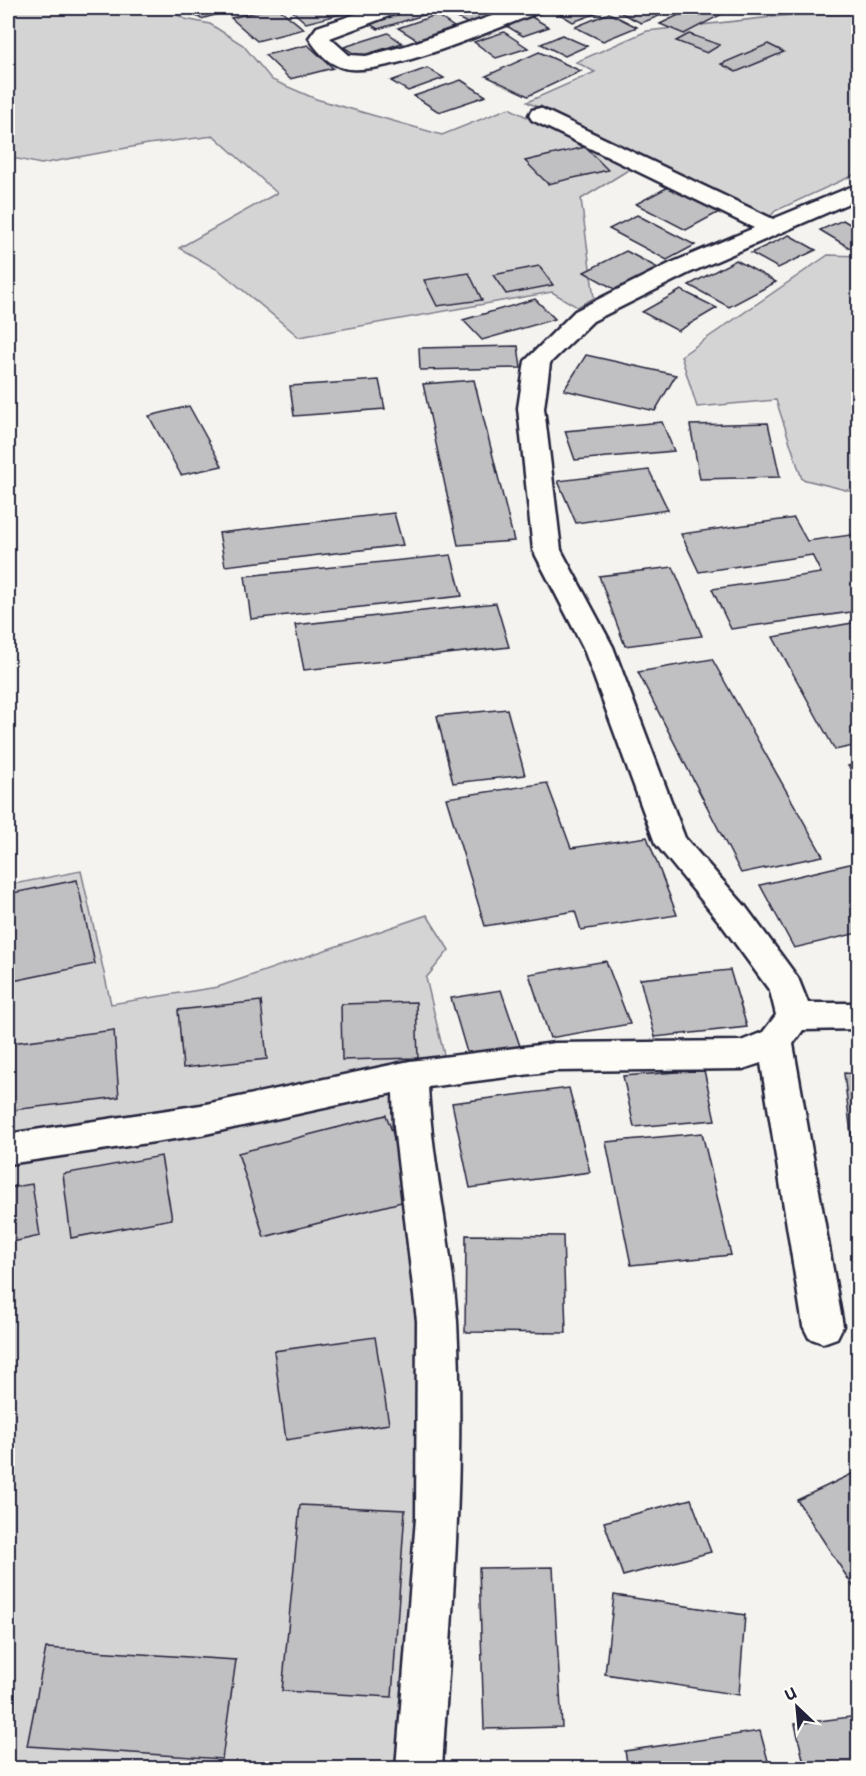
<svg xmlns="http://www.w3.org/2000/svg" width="866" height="1776" viewBox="0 0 866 1776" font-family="Mali,sans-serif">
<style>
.green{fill:#d5d4d5;stroke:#7c7b88;stroke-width:1.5}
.building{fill:#c0bfc2;stroke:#22223b;stroke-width:1.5}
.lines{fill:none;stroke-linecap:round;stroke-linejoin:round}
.street-casing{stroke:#22223b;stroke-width:5}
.street{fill:#fdfcf7;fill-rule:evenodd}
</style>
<rect width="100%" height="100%" fill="#f4f3ef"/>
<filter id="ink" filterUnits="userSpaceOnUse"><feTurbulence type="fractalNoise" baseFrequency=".0167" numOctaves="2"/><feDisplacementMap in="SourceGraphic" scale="12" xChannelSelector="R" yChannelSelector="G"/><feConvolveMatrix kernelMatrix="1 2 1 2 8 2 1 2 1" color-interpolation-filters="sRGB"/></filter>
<g filter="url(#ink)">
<g class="green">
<polygon points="8,8 165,8 185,19 210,24 243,45 272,80 316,99 442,135 509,108 630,169 581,199 594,298 577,307 552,292 299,337 220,271 179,248 277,193 214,136 148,144 41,164 8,157"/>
<polygon points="858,14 858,173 775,211 769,218 527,102 595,72 576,62 647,31 790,15"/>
<polygon points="828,255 858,256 858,493 802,479 776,400 697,407 681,356"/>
<polygon points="81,871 111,1004 218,987 427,915 449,950 426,978 444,1055 395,1068 421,1322 421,1514 395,1768 8,1768 8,885"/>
</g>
<g class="building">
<polygon points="184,8 240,8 201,19"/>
<polygon points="272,8 278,8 304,29 257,41 231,18"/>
<polygon points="289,8 340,8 346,13 306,23"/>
<polygon points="410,8 417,8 427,14 378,29 366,22"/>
<polygon points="438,8 514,8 471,25"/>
<polygon points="550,8 596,8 603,11 573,22"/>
<polygon points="621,8 680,8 641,23 615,10"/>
<polygon points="693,8 719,8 728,11 684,34 660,24"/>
<polygon points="609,13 637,27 603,41 575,27"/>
<polygon points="436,15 454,27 417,40 398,28"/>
<polygon points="530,16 549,27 523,36 505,25"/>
<polygon points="504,32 528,48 496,58 474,42"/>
<polygon points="388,33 402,43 359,57 344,47"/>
<polygon points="689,34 720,45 707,53 676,41"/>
<polygon points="562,35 587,46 565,56 541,44"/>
<polygon points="768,44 784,52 736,72 721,64"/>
<polygon points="308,45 333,68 290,79 265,55"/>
<polygon points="539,52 581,71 528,96 486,76"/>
<polygon points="427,68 444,78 408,91 391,81"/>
<polygon points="461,80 486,96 439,112 414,96"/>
<polygon points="585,147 608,170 548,184 525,161"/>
<polygon points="670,186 721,211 686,230 636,204"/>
<polygon points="637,215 695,245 667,260 609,229"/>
<polygon points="843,220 858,229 858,253 820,230"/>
<polygon points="789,235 816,250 778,268 751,253"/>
<polygon points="626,251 658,268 616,290 584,272"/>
<polygon points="736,260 776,282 729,307 689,285"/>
<polygon points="539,266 553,285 506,294 493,275"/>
<polygon points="469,273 482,300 437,306 424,280"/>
<polygon points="681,290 717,308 678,331 642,312"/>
<polygon points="535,299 555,319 482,340 463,320"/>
<polygon points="518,346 521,368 420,370 419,348"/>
<polygon points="586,355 676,375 655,411 564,390"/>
<polygon points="379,380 385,409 294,416 290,386"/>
<polygon points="474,380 514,541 458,545 423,384"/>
<polygon points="189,406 222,466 181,475 149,416"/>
<polygon points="662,422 674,451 575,460 565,431"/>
<polygon points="768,423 780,477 700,479 690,425"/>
<polygon points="649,470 668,510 576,523 558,481"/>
<polygon points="394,513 403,545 225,566 219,533"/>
<polygon points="794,518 807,541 858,534 858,611 731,629 712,589 821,573 812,555 699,572 681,534"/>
<polygon points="451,555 462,596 251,619 245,576"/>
<polygon points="673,567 702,636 625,646 599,576"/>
<polygon points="496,603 509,647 304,670 295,625"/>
<polygon points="858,622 858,745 835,750 773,637"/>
<polygon points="712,659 823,856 741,873 638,672"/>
<polygon points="507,709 525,775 453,783 437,716"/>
<polygon points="858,763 858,781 848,766"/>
<polygon points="547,783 571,848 647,837 677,915 581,930 575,911 485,926 446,798"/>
<polygon points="858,862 858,933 794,948 760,885"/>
<polygon points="77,880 95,964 8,982 8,894"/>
<polygon points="606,961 630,1024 550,1038 529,974"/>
<polygon points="730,970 747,1027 655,1037 640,979"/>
<polygon points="501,990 520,1046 468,1056 451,998"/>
<polygon points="261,1001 267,1059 183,1068 178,1010"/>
<polygon points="416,1002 418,1058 342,1060 341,1004"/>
<polygon points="114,1030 119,1097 13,1110 11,1043"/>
<polygon points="704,1070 715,1120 634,1127 623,1076"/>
<polygon points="844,1073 858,1074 858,1136 851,1135"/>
<polygon points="569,1088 590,1172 470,1188 452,1103"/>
<polygon points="386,1115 417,1198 264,1237 238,1153"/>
<polygon points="702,1133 731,1255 631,1265 606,1142"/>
<polygon points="161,1156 172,1219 71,1238 63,1174"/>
<polygon points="32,1184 40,1236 8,1243 8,1188"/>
<polygon points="466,1235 563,1236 566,1333 465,1332"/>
<polygon points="375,1337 389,1424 286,1440 274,1351"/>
<polygon points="858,1471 858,1594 797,1500"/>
<polygon points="691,1499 711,1552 623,1576 604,1522"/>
<polygon points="300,1505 405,1510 392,1697 282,1691"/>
<polygon points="553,1567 562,1727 484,1729 479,1568"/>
<polygon points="614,1595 745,1615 739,1695 605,1674"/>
<polygon points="46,1648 236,1660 222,1759 27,1746"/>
<polygon points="858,1716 858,1768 805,1768 795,1724"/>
<polygon points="760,1731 770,1768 628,1768 625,1751"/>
</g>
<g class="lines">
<g class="street-casing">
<g id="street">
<path d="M 374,8 L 403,8 L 400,12 L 330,38 L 349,55 L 366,56 L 405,46 L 515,8 L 543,8 L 540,12 C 496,28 395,73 351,69 C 332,68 319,54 309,38 L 317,27 Z"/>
<path d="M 540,108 L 773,219 L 858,184 L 858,199 L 689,273 L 593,321 L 550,363 L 544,408 L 561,550 L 613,647 L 685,838 L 745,906 L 798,978 L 808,1003 L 858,1003 L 858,1029 L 803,1030 L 793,1044 L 843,1326 L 837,1338 L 823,1343 L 809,1338 L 803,1326 L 761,1063 L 743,1069 L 555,1071 L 428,1087 C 432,1166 452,1243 457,1322 C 465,1471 451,1620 442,1768 L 396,1768 L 416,1518 L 417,1321 L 394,1127 L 393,1093 L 201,1135 L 8,1164 L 8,1134 L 201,1105 L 410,1061 L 555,1043 L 741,1041 L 763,1032 L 776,1015 L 770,991 L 721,924 L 655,843 L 583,647 L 533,550 L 518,408 L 525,361 L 575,311 L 671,263 L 754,228 L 532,120 L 529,115 L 532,110 Z"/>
</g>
</g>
<use href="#street" class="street"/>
</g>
</g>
<rect width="866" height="1776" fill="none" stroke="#fdfcf7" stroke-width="30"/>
<rect x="15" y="15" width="836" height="1746" fill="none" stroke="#22223b" stroke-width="2" filter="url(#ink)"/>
<g transform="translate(797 1707) rotate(334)" stroke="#fdfcf7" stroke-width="4.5" paint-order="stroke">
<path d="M0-4.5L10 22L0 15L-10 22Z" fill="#22223b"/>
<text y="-9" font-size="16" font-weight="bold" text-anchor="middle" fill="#22223b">U</text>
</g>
</svg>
